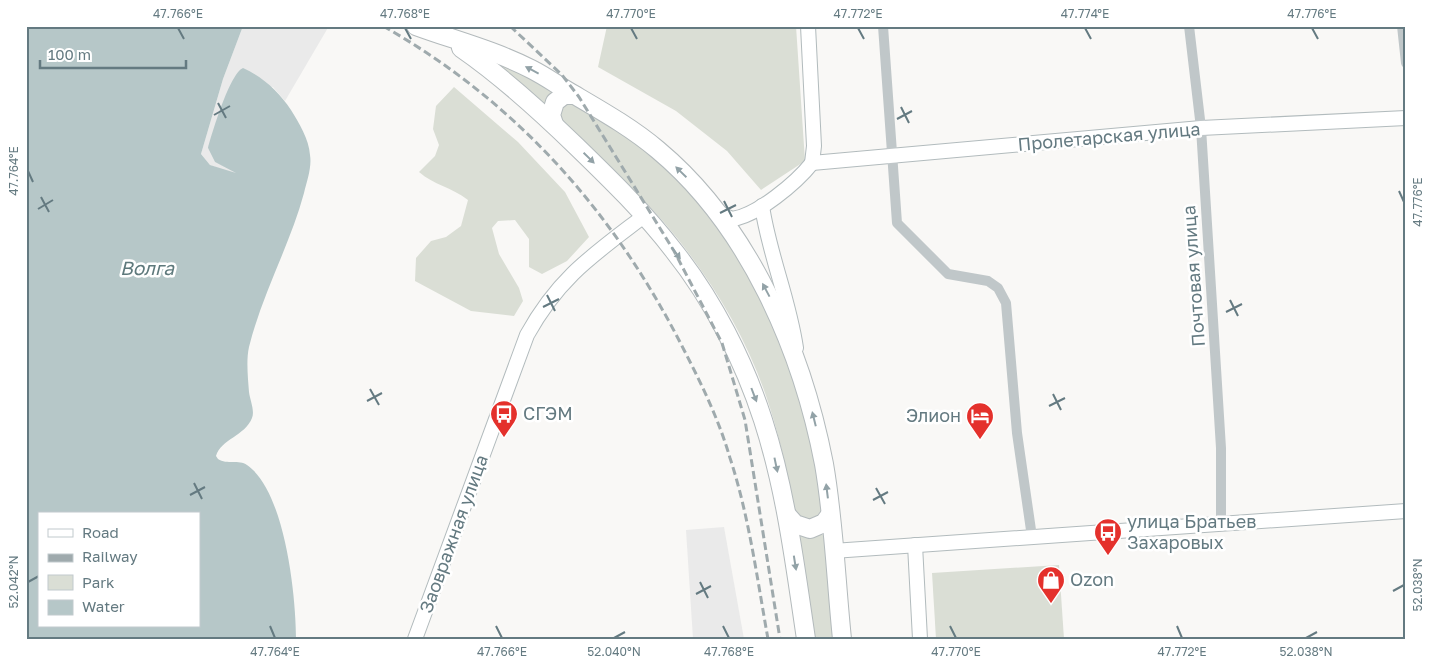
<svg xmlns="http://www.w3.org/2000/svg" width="1432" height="665" viewBox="0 0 1432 665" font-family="'Golos Text',sans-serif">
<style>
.built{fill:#eaeaea}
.green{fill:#daded5}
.water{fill:#b6c7c8;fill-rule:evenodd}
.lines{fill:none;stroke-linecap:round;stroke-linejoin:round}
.secondary-casing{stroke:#b2bbbd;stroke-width:16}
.highway-casing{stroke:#b3babc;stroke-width:20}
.street{stroke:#c0c7c9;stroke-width:10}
.secondary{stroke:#fff;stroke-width:14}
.highway{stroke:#fff;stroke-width:18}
.rail{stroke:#9faaad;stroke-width:3;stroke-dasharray:8 4;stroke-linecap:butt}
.oneway{fill:#92a2a7}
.ticks{fill:none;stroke:#647a81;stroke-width:2}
.labels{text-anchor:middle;stroke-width:5;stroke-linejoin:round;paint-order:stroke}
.street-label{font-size:18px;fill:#647a81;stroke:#fff}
.poi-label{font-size:18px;fill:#647a81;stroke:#fff;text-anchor:start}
.water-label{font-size:19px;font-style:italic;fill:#5e797c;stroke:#fff}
.neatline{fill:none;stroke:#647a81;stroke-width:2}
.ticks-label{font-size:12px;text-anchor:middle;fill:#647a81}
</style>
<rect width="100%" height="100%" fill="#f9f8f6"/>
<g class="built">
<polygon points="243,26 329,26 285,101 273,87 232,82 208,148 215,162 237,172 233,174 210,165 201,154 223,79"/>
<polygon points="724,527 744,639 693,639 686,530"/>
</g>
<g class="green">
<polygon points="607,26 796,26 805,161 761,190 727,151 676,111 598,67"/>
<polygon points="468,48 557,87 543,107"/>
<path d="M 454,87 L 518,142 L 565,192 L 589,237 L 567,261 L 542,274 L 529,267 L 529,239 L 515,220 L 498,221 L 492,228 L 499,254 L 519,288 L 523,301 L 514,316 L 471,311 L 415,281 L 416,258 L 431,241 L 446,237 L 461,226 L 468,200 C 451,187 434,185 419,172 L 435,156 L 439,145 L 433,129 L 436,106 Z"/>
<path d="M 561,103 L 579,103 L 659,159 L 695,197 L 729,238 L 777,325 L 812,441 L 822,512 L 820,519 L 808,523 L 796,515 C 789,479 781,443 770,408 C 751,346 717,288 677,238 C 644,196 600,160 560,125 L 557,109 Z"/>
<polygon points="792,527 813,535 826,535 837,639 810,639"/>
<polygon points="1059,565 1064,639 936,639 932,573"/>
</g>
<path class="water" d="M 26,26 L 243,26 L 223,79 L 201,154 L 210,165 L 236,173 L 215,162 L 208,148 C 212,133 230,73 243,68 C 263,77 279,92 291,110 C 299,123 309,139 310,155 C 312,167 307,181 304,193 C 290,245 262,294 249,347 C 246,360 248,379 249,392 C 250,400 255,411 252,418 C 245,436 221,439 216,456 L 218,459 C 227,465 239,459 247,465 C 285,491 296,595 296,639 L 26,639 ZM 39,514 L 199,514 L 199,626 L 39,626 Z"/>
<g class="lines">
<g class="secondary-casing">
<g id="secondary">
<polyline points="808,26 814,146 812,163"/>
<polyline points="812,163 1201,128 1406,118"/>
<path d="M 762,206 C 769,254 789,299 796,348"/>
<path d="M 717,212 L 732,219 C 757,216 797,182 812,163"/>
<polyline points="915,545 920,639"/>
<polyline points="833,551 1406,511"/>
<path d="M 415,639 L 527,335 C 559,277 593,255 644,216"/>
</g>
</g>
<g class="highway-casing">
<g id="highway">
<path d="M 416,26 C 454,40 494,50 531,69 C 545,76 559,86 573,94 C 602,111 632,128 658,150 C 749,226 802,350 824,464 C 834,521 836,581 842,639"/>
<path d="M 461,48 C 503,77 540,111 576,146 C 610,179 645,213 674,251 C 713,300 744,361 763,420 C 786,491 795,565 806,639"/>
<polyline points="554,124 551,115 555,102 564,95 574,95"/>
<polyline points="787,515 795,524 810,529 824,523 830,515"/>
</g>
</g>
<g class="street">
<polyline points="883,26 897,223 948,274 988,281 998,288 1006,303 1017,433 1032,537"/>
<polyline points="1189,26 1201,128 1221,448 1221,524"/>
<polyline points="1402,26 1406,63"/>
</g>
<use href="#secondary" class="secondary"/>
<use href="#highway" class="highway"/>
<g class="rail">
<path d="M 383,26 C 517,102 615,213 684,350 C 702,385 719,420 730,458 C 749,516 757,578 768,639"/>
<polyline points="510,26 562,75 579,97 674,251 722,343 745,420 780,639"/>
</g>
</g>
<defs><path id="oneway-solid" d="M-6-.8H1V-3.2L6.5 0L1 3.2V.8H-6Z" transform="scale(1.25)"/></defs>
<g class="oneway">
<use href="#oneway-solid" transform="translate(532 70) rotate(-152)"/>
<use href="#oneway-solid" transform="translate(589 158) rotate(44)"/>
<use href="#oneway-solid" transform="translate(681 172) rotate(-136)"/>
<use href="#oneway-solid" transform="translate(676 253) rotate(53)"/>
<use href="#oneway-solid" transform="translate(766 290) rotate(-118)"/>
<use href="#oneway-solid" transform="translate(754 395) rotate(69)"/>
<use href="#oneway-solid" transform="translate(814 419) rotate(-104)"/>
<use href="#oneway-solid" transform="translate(776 465) rotate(78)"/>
<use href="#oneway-solid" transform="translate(827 491) rotate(-97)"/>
<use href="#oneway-solid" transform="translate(795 563) rotate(81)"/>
</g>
<path class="ticks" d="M 178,28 L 184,39M 405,28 L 411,39M 631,28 L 637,39M 858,28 L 864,39M 1085,28 L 1091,39M 1312,28 L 1318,39M 218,103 L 226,118M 901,107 L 909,123M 214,115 L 230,106M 897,119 L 912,111M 28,171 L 33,182M 1399,191 L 1404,202M 41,197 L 49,212M 724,201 L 732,217M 38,209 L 53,200M 720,213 L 736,205M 547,295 L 555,311M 1230,300 L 1238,316M 543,307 L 559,299M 1226,312 L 1242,304M 370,389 L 379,405M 1053,394 L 1061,410M 367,401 L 382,393M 1049,406 L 1065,398M 194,483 L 202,499M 876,488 L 885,504M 190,495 L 205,487M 873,500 L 888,492M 28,582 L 39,576M 700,582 L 708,598M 1393,591 L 1404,585M 696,594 L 711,586M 270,626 L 275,638M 496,626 L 502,638M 723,626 L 729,638M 950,626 L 956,638M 1177,626 L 1182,638M 614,638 L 625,632M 1306,638 L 1317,632"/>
<defs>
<g id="bus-pin" transform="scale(1.4375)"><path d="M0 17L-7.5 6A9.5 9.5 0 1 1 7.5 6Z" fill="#e4312c" stroke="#fff"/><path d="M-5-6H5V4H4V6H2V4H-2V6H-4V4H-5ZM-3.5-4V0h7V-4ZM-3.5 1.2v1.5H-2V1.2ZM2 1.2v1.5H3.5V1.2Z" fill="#fff"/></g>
<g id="hotel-pin" transform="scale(1.4375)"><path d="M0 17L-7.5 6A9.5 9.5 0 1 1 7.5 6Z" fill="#e4312c" stroke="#fff"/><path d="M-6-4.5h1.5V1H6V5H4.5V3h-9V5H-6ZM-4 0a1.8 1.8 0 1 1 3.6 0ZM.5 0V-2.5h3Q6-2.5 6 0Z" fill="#fff"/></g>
<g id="shop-pin" transform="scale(1.4375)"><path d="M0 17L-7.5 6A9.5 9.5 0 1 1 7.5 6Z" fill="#e4312c" stroke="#fff"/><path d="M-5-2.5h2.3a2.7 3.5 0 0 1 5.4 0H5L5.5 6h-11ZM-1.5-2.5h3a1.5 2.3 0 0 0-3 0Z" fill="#fff"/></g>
</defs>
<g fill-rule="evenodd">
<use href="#bus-pin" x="504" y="414"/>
<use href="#hotel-pin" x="980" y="416"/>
<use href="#bus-pin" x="1108" y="532"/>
<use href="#shop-pin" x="1051" y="580"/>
</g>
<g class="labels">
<g class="street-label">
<text transform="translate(1109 137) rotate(-5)" y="6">Пролетарская улица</text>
<text transform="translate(1194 276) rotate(-94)" y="6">Почтовая улица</text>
<text transform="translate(454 534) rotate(-70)" y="6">Заовражная улица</text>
</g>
<g class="poi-label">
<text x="523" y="420">СГЭМ</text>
<text x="961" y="422" text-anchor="end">Элион</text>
<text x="1127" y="528">улица Братьев<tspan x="1127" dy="21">Захаровых</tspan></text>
<text x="1070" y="586">Ozon</text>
</g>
<g class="water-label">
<text x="147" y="275">Волга</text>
</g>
</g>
<rect width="1432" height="665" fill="none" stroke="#ffffff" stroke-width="55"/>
<rect x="38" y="512" width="162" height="115" fill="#ffffff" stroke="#c1cacd"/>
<rect x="48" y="529" width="25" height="8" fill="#ffffff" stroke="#c1cacd"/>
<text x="82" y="538" font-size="15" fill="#647a81">Road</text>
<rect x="48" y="554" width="25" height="8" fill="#9faaad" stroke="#c1cacd"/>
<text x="82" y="562" font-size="15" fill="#647a81">Railway</text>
<rect x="48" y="575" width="25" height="15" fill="#daded5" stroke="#c1cacd"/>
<text x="82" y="588" font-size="15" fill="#647a81">Park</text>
<rect x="48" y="600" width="25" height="15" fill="#b6c7c8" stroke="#c1cacd"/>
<text x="82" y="612" font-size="15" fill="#647a81">Water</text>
<path d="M40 60v8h146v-8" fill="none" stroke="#647a81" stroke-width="2.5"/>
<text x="48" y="60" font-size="15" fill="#647a81" stroke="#ffffff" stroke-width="4" paint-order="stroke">100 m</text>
<rect x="28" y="28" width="1376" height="610" class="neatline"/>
<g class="ticks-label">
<text x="178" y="18">47.766°E</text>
<text x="405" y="18">47.768°E</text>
<text x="631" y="18">47.770°E</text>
<text x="858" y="18">47.772°E</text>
<text x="1085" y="18">47.774°E</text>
<text x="1312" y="18">47.776°E</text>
<text transform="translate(14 171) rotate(-90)" y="4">47.764°E</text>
<text transform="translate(1418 202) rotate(-90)" y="4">47.776°E</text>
<text transform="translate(14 582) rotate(-90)" y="4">52.042°N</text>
<text transform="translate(1418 585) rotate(-90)" y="4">52.038°N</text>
<text x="275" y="656">47.764°E</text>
<text x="502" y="656">47.766°E</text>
<text x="614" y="656">52.040°N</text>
<text x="729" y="656">47.768°E</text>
<text x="956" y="656">47.770°E</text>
<text x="1182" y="656">47.772°E</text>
<text x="1306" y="656">52.038°N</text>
</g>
</svg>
